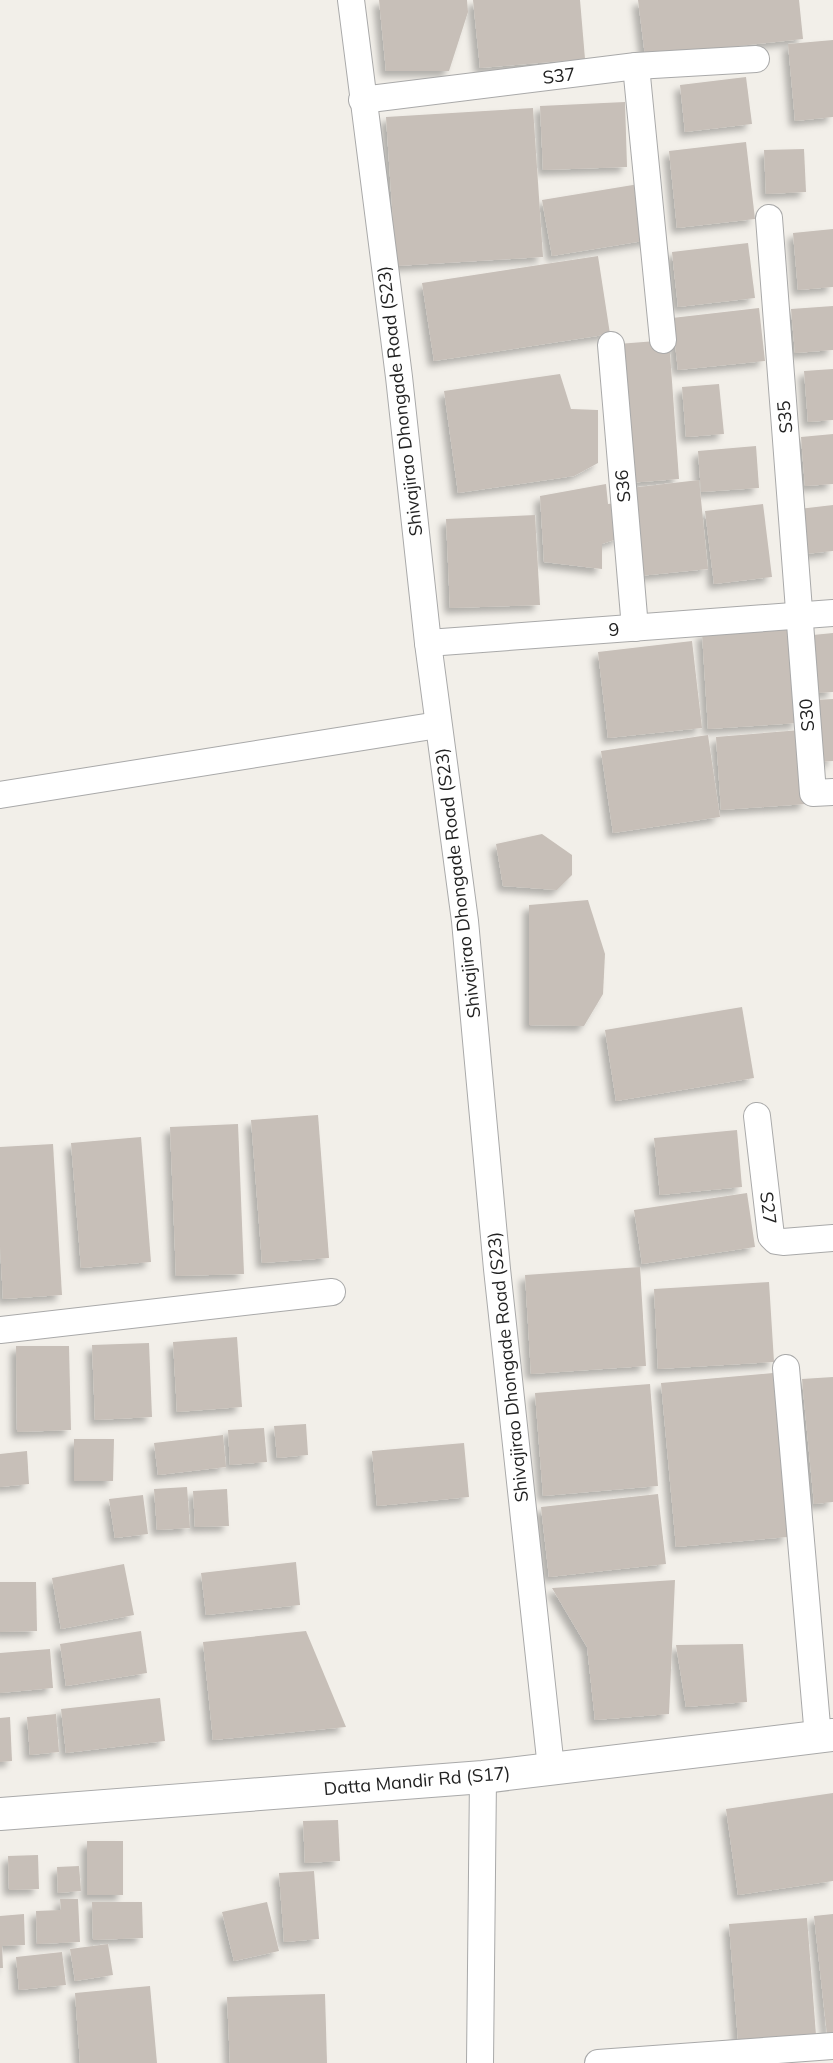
<svg xmlns="http://www.w3.org/2000/svg" width="833" height="2063" viewBox="0 0 833 2063" font-family="Mulish,sans-serif">
<style>
.building{fill:#c7bfb8;filter:url(#shadow)}
.lines{fill:none;stroke-linecap:round;stroke-linejoin:round}
.minor-casing{stroke:#a9a9a9;stroke-width:28}
.tertiary-casing{stroke:#a9a9a9;stroke-width:34}
.minor{stroke:#fff;stroke-width:26}
.tertiary{stroke:#fff;stroke-width:32}
.labels{text-anchor:middle;stroke-width:4.5;stroke-linejoin:round;paint-order:stroke}
.street-label{font-size:18px;fill:#222;stroke:#fff}
</style>
<defs>
<filter id="shadow"><feDropShadow dx="-5.5" dy="5.5" stdDeviation="3" flood-color="#0004"/></filter>
</defs>
<rect width="100%" height="100%" fill="#f2efe9"/>
<g class="building">
<polygon points="379,0 467,0 468,12 449,71 386,71"/>
<polygon points="473,0 580,0 585,59 480,68"/>
<polygon points="638,0 799,0 803,39 645,56"/>
<polygon points="833,40 833,117 795,121 788,44"/>
<polygon points="746,77 752,124 685,132 680,85"/>
<polygon points="625,102 627,167 543,170 540,106"/>
<polygon points="533,108 543,257 396,266 386,117"/>
<polygon points="746,142 755,219 677,228 669,151"/>
<polygon points="804,149 806,192 766,194 764,150"/>
<polygon points="645,183 655,239 552,256 542,200"/>
<polygon points="833,229 833,287 798,290 793,233"/>
<polygon points="748,243 755,298 678,307 672,252"/>
<polygon points="598,256 610,334 434,361 422,283"/>
<polygon points="833,306 833,350 795,353 791,309"/>
<polygon points="759,308 765,361 678,370 672,318"/>
<polygon points="669,340 679,479 628,483 618,344"/>
<polygon points="833,369 833,420 808,422 804,371"/>
<polygon points="560,374 571,409 598,410 598,463 574,476 458,493 444,391"/>
<polygon points="719,384 724,434 686,437 682,387"/>
<polygon points="833,434 833,484 805,486 801,437"/>
<polygon points="756,446 759,488 701,492 698,451"/>
<polygon points="699,480 708,569 639,576 630,488"/>
<polygon points="606,484 608,504 616,503 620,538 602,544 602,569 544,562 540,496"/>
<polygon points="763,504 772,577 714,584 705,511"/>
<polygon points="833,505 833,551 805,554 799,509"/>
<polygon points="535,515 540,605 450,608 446,519"/>
<polygon points="792,627 798,723 708,729 702,633"/>
<polygon points="833,633 833,692 817,693 813,635"/>
<polygon points="692,641 702,728 608,738 598,652"/>
<polygon points="833,699 833,761 819,762 815,700"/>
<polygon points="801,730 806,804 721,810 716,737"/>
<polygon points="708,735 720,817 613,833 601,751"/>
<polygon points="542,834 572,855 572,875 557,890 503,886 496,844"/>
<polygon points="588,900 605,954 603,994 584,1026 529,1025 529,905"/>
<polygon points="742,1007 754,1078 616,1101 605,1030"/>
<polygon points="318,1115 329,1258 262,1263 251,1120"/>
<polygon points="238,1124 244,1274 176,1276 170,1127"/>
<polygon points="737,1130 742,1187 660,1195 654,1138"/>
<polygon points="141,1137 151,1262 81,1268 71,1143"/>
<polygon points="53,1144 62,1295 3,1299 0,1246 0,1147"/>
<polygon points="747,1193 755,1247 642,1264 634,1210"/>
<polygon points="640,1267 646,1366 531,1374 525,1275"/>
<polygon points="769,1282 774,1362 658,1369 654,1289"/>
<polygon points="237,1337 242,1407 177,1412 173,1342"/>
<polygon points="149,1343 152,1417 95,1420 92,1345"/>
<polygon points="16,1346 69,1346 71,1430 17,1432"/>
<polygon points="773,1373 788,1537 676,1547 661,1383"/>
<polygon points="833,1377 833,1502 814,1504 802,1379"/>
<polygon points="650,1384 658,1486 543,1496 535,1393"/>
<polygon points="306,1424 308,1455 277,1458 274,1426"/>
<polygon points="264,1428 267,1462 230,1465 228,1430"/>
<polygon points="223,1435 226,1467 158,1475 154,1443"/>
<polygon points="74,1439 114,1439 113,1481 74,1481"/>
<polygon points="464,1443 469,1497 377,1506 372,1451"/>
<polygon points="27,1451 29,1484 0,1487 0,1454"/>
<polygon points="187,1487 190,1528 157,1530 154,1489"/>
<polygon points="227,1489 229,1526 195,1527 193,1491"/>
<polygon points="658,1494 666,1564 549,1577 541,1507"/>
<polygon points="143,1495 148,1534 115,1538 109,1499"/>
<polygon points="296,1562 300,1605 206,1615 201,1573"/>
<polygon points="124,1564 134,1615 61,1629 52,1578"/>
<polygon points="675,1580 669,1714 595,1720 587,1647 552,1588"/>
<polygon points="0,1582 36,1582 37,1631 0,1632"/>
<polygon points="141,1631 147,1673 66,1686 60,1644"/>
<polygon points="306,1631 346,1727 213,1740 203,1642"/>
<polygon points="743,1644 747,1702 686,1707 676,1645"/>
<polygon points="50,1649 53,1688 0,1693 0,1653"/>
<polygon points="160,1698 165,1741 66,1753 61,1709"/>
<polygon points="56,1714 59,1752 30,1755 27,1717"/>
<polygon points="10,1717 12,1761 0,1762 0,1718"/>
<polygon points="833,1793 833,1881 738,1895 726,1809"/>
<polygon points="338,1820 340,1861 305,1863 303,1821"/>
<rect x="87" y="1841" width="36" height="54"/>
<polygon points="38,1855 39,1889 9,1890 8,1856"/>
<polygon points="79,1866 81,1891 58,1893 57,1867"/>
<polygon points="314,1871 319,1939 284,1942 279,1873"/>
<polygon points="60,1899 78,1899 80,1942 37,1944 36,1911 61,1910"/>
<polygon points="92,1902 142,1902 143,1938 93,1940"/>
<polygon points="267,1902 279,1951 234,1961 222,1912"/>
<polygon points="24,1914 25,1945 2,1946 3,1968 0,1968 0,1916"/>
<polygon points="833,1914 833,2034 827,2035 814,1916"/>
<polygon points="807,1918 816,2035 738,2041 729,1924"/>
<polygon points="108,1944 113,1975 75,1981 70,1949"/>
<polygon points="62,1952 66,1985 19,1990 16,1957"/>
<polygon points="150,1986 157,2063 80,2063 75,1993"/>
<polygon points="325,1994 327,2063 230,2063 227,1997"/>
</g>
<g class="lines">
<g class="minor-casing">
<g id="minor">
<polyline points="351,0 399,377 428,643 465,921 497,1269 551,1768"/>
<polyline points="636,66 663,340"/>
<polyline points="362,100 636,66 756,59"/>
<polyline points="769,218 813,793 833,792"/>
<polyline points="611,345 635,628"/>
<polyline points="428,643 833,613"/>
<polyline points="0,795 438,725"/>
<polyline points="757,1116 771,1236 776,1241 783,1242 833,1238"/>
<polyline points="0,1330 332,1292"/>
<polyline points="786,1368 818,1737"/>
<polyline points="480,2063 483,1777"/>
<polyline points="598,2063 833,2046"/>
</g>
</g>
<g class="tertiary-casing">
<polyline id="tertiary" points="0,1814 483,1777 833,1735"/>
</g>
<use href="#minor" class="minor"/>
<use href="#tertiary" class="tertiary"/>
</g>
<g class="labels">
<g class="street-label">
<text transform="translate(559 76) rotate(-7)" y="6">S37</text>
<text transform="translate(400 401) rotate(-97)" y="6">Shivajirao Dhongade Road (S23)</text>
<text transform="translate(785 417) rotate(-95)" y="6">S35</text>
<text transform="translate(623 486) rotate(-95)" y="6">S36</text>
<text transform="translate(614 630) rotate(-4)" y="6">9</text>
<text transform="translate(807 715) rotate(-94)" y="6">S30</text>
<text transform="translate(458 883) rotate(-97)" y="6">Shivajirao Dhongade Road (S23)</text>
<text transform="translate(768 1208) rotate(83)" y="6">S27</text>
<text transform="translate(508 1367) rotate(-96)" y="6">Shivajirao Dhongade Road (S23)</text>
<text transform="translate(417 1781) rotate(-5)" y="6">Datta Mandir Rd (S17)</text>
</g>
</g>
</svg>
